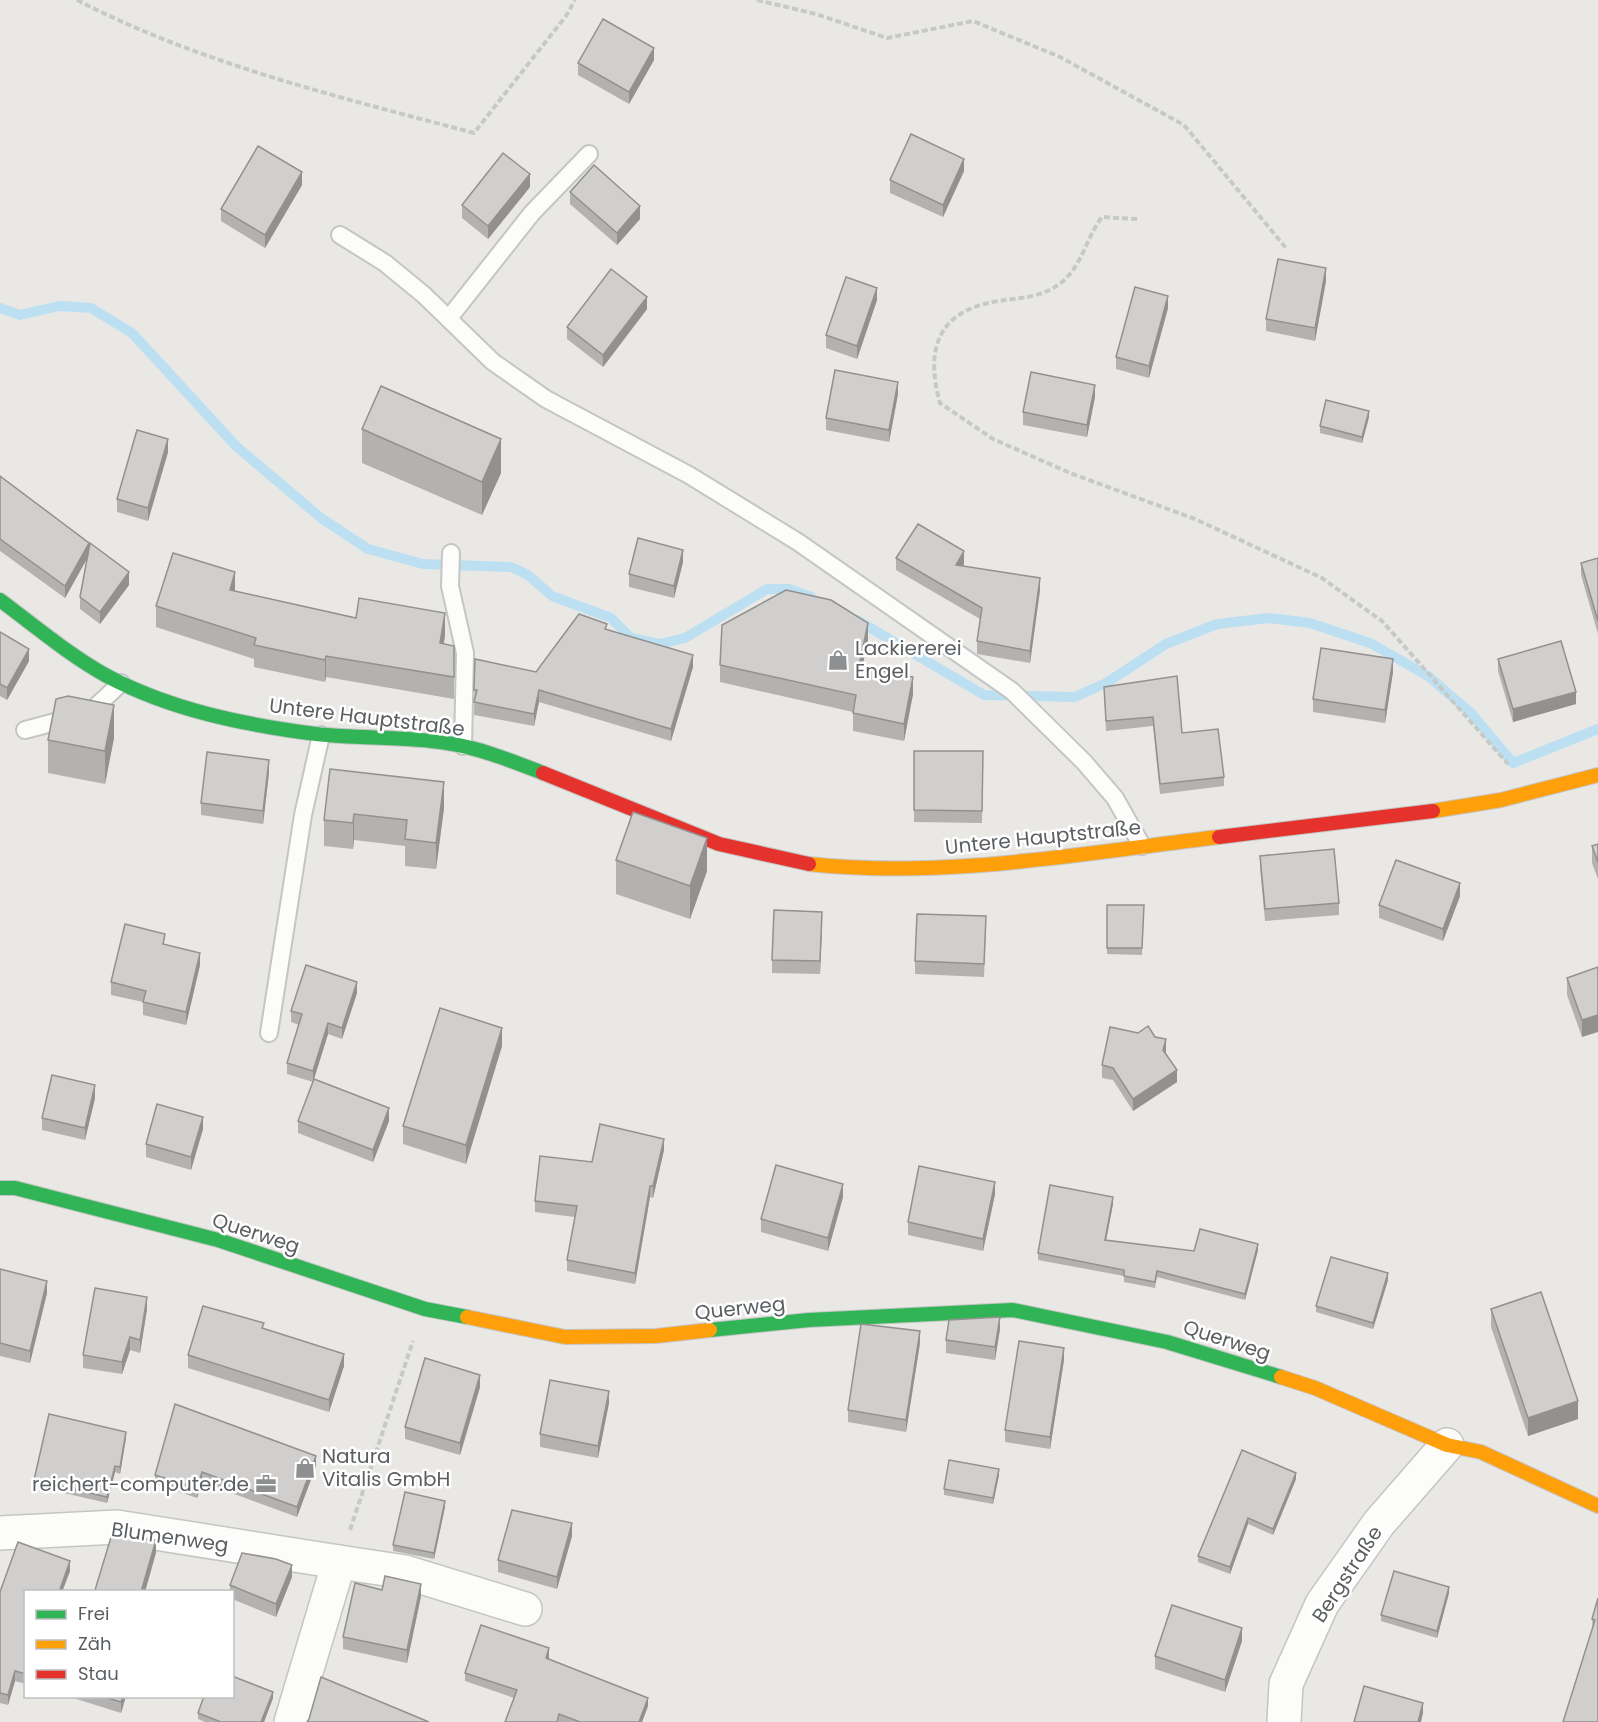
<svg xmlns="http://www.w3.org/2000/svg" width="1598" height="1722" viewBox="0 0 1598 1722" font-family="Poppins,sans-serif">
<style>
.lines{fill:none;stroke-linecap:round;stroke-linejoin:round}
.stream{stroke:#bce0f2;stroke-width:10}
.lane-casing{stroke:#c4c5c5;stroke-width:20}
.street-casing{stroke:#c4c5c5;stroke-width:36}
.fast-casing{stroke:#c4c5c4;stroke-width:16}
.slow-casing{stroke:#c4c5c4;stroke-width:16}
.jam-casing{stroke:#c4c5c4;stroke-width:16}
.path{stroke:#c5cac7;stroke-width:4;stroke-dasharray:6 3;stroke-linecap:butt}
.lane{stroke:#fcfcfb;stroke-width:16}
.street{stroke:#fcfcfb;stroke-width:33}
.fast{stroke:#30b455;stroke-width:14}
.slow{stroke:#ff9f0a;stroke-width:14}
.jam{stroke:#e5322d;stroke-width:14}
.wall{fill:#b4b2b1}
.shaded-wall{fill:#929190}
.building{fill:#d1cfce;stroke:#929190;stroke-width:1.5}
.labels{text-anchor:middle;stroke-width:5;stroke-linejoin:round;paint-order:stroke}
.poi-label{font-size:20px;fill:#5b5f62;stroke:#fff;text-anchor:start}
.street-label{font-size:20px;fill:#5b5f62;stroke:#fff}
</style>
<rect width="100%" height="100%" fill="#eae8e5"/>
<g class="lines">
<g class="stream">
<polyline points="0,308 20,315 59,306 91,308 132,333 236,446 321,518 368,549 423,564 511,567 528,575 552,596 611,618 631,638 659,644 685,638 767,589 789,589 811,597"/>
<polyline points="857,620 984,695 1075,697 1106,683 1166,644 1217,624 1269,618 1310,623 1370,643 1428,676 1471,713 1513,763 1598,729"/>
</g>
<g class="lane-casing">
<g id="lane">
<polyline points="340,235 385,263 424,295 493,362 546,399 689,475 798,542 1012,691 1084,762 1115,798 1142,846"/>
<polyline points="449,318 532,213 589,154"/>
<polyline points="451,553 450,586 465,653 463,746"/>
<polyline points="25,730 89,713 121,683"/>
<polyline points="269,1033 303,815 321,735"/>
</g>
</g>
<g class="street-casing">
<g id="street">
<polyline points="0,1533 117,1527 339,1562 291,1722"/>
<polyline points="339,1562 405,1572 525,1609"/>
<polyline points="1284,1722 1286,1684 1322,1604 1379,1523 1447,1445"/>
</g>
</g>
<g class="fast-casing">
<g id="fast">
<path d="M 0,600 C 35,626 69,655 107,676 C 171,710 245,725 316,734 C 360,739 404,736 447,743 C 480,748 512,761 543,773"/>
<polyline points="0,1188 15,1188 218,1240 425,1309 467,1317"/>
<polyline points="710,1330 809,1320 1013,1310 1167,1342 1281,1377"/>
</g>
</g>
<g class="slow-casing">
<g id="slow">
<polyline points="1433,811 1501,800 1598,775"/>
<path d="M 809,864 C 947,879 1083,853 1219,837"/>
<polyline points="467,1317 565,1337 656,1336 710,1330"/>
<polyline points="1281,1377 1315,1388 1447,1445 1481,1452 1598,1506"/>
</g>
</g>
<g class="jam-casing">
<g id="jam">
<polyline points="543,773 719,844 809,864"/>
<polyline points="1219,837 1433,811"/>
</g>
</g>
<g class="path">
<path d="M 77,0 C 201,64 339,97 474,133 L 566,16 L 575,0"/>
<polyline points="757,0 816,14 887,38 973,21 1060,57 1184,125 1286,248"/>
<path d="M 1137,219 L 1102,217 C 1086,238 1083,264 1062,282 C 1040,300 1014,297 988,303 C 933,316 927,356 940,403 L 993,439 L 1070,473 L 1195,519 L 1322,578 L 1382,621 L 1508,764"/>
<polyline points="350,1530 413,1341"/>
</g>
<use href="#lane" class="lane"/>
<use href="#street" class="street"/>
<use href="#fast" class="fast"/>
<use href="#slow" class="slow"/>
<use href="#jam" class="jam"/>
</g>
<g class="wall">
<polygon points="654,60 629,104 578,75 578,63"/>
<polygon points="964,171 943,217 890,193 890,180"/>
<polygon points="302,185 265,248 221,221 221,209"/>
<polygon points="530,187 488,239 462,218 462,205"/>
<polygon points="570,192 640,219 617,245 570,204"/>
<polygon points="1326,281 1315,341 1266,331 1266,319"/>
<polygon points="877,300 857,359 826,348 826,335"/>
<polygon points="1168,308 1149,378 1116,369 1116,357"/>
<polygon points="647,309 603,367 567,339 567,327"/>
<polygon points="898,394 889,442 826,430 826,418"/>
<polygon points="1095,397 1087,437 1023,425 1023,412"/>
<polygon points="1369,417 1362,443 1320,433 1320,426"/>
<polygon points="362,429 501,473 482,515 362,463"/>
<polygon points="168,452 148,521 117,512 117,499"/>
<polygon points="0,476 89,547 129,585 100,624 80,609 80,597 87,559 65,598 0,551"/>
<polygon points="896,558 964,564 963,566 1040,590 1030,663 977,654 977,641 980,619 896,570"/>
<polygon points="1598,558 1598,634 1581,575 1581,563"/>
<polygon points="683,562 674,598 629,587 629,574"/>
<polygon points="235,591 356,618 445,635 444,644 454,646 454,699 326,677 325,682 254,667 254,659 156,627 156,606"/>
<polygon points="607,629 693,667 671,741 539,702 534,726 474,715 475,659 536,672"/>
<polygon points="0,632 29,661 7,700 0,696"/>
<polygon points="868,640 862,667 913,694 904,741 853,731 853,712 720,682 720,665"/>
<polygon points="1498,659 1576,704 1513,722 1498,671"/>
<polygon points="1393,672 1385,723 1313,712 1313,699"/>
<polygon points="1104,687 1182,733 1224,777 1224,786 1160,794 1153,726 1106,731"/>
<polygon points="114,738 105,784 48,773 48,740"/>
<polygon points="914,751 983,751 982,823 914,822"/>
<polygon points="269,773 263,824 201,815 201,803"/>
<polygon points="444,782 444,808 436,869 405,866 405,846 354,840 353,849 324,846 324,820"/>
<polygon points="1598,844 1598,879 1592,863 1592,846"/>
<polygon points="1260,856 1339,903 1339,915 1265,921 1260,868"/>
<polygon points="616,860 707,871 690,919 616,894"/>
<polygon points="1460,896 1443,941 1379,918 1379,905"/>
<polygon points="1107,905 1144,905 1142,955 1107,954"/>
<polygon points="822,924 820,974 772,973 772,960"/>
<polygon points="986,929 984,977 915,974 915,961"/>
<polygon points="165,944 200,965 186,1025 143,1015 143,1002 111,995 111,982"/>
<polygon points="1598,967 1582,1037 1567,995 1567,978"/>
<polygon points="357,993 342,1039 328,1034 314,1079 389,1121 373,1162 298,1133 298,1121 313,1082 287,1074 287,1063 299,1025 291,1022 291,1011"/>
<polygon points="1155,1037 1166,1052 1165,1053 1177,1082 1133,1111 1113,1080 1102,1078 1102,1065"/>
<polygon points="502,1046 466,1164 403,1144 403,1126"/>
<polygon points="95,1098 85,1140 42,1130 42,1118"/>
<polygon points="203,1129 191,1170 146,1157 146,1144"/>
<polygon points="664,1150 653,1198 650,1197 635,1284 567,1271 567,1260 575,1217 535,1212 535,1201 592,1162"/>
<polygon points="995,1194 983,1251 908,1235 908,1222"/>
<polygon points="843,1197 828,1251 761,1232 761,1219"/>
<polygon points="1113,1204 1106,1240 1194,1251 1258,1250 1245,1300 1157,1277 1155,1288 1124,1282 1124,1276 1038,1260 1038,1253"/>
<polygon points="0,1269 47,1293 30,1363 0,1356"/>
<polygon points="1388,1280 1373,1329 1316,1312 1316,1306"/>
<polygon points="147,1309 140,1353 130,1350 122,1374 83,1368 83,1355"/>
<polygon points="1491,1309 1578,1419 1528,1436 1491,1327"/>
<polygon points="264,1329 344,1366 329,1412 188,1368 188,1355"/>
<polygon points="1000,1329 995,1360 946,1353 946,1340"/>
<polygon points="920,1343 906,1432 848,1422 848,1410"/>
<polygon points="1064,1360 1050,1449 1005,1442 1005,1430"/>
<polygon points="480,1387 460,1455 405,1439 405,1427"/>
<polygon points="609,1403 598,1458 540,1447 540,1434"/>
<polygon points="126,1438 120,1474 115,1472 107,1503 34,1486 34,1480"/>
<polygon points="316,1466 297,1517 202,1482 197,1498 155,1484 155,1475"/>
<polygon points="999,1475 993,1504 944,1495 944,1489"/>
<polygon points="1296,1479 1273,1535 1248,1524 1230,1574 1198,1562 1198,1556"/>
<polygon points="445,1507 434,1559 393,1551 393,1545"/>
<polygon points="572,1536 557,1589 498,1572 498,1560"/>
<polygon points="70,1571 62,1592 26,1592 26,1684 15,1681 8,1705 0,1703 0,1592"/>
<polygon points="292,1577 276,1617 232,1599 232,1592 230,1592 230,1585"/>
<polygon points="382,1590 421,1596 407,1663 343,1649 343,1637"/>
<polygon points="1449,1593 1437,1638 1381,1621 1381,1615"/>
<polygon points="1598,1598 1598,1722 1592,1619"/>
<polygon points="1242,1641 1225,1692 1155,1669 1155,1656"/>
<polygon points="549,1657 549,1659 648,1706 642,1722 505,1722 514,1698 465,1681 465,1673"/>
<polygon points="67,1696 126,1696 121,1713"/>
<polygon points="273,1698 264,1722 205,1722 198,1719 198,1713"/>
</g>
<g class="shaded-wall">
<polygon points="654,48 654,60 629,104 629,92"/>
<polygon points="964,159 964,171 943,217 943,205"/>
<polygon points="302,172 302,185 265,248 265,235"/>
<polygon points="530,174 530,187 488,239 488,226"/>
<polygon points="640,206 640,219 617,245 617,233"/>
<polygon points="1326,268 1326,281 1315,341 1315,328"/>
<polygon points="877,288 877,300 857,359 857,346"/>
<polygon points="1168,296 1168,308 1149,378 1149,366"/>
<polygon points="647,297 647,309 603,367 603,355"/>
<polygon points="898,382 898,394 889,442 889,430"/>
<polygon points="1095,385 1095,397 1087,437 1087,425"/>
<polygon points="1369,411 1369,417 1362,443 1362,437"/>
<polygon points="168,439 168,452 148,521 148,508"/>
<polygon points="501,439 501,473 482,515 482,482"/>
<polygon points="89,543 89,555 65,598 65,586"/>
<polygon points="683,550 683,562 674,598 674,586"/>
<polygon points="964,551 964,564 956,578 956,565"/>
<polygon points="129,572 129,585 100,624 100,612"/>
<polygon points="235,572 235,594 230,590"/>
<polygon points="1040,578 1040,590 1030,663 1030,651"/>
<polygon points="445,613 445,635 440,665 440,643"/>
<polygon points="868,623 868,640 859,683 859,666"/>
<polygon points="29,649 29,661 7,700 7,688"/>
<polygon points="693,655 693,667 671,741 671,729"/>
<polygon points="326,656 326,677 325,682 325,660"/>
<polygon points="1393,659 1393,672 1385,723 1385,710"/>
<polygon points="913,677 913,694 904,741 904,724"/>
<polygon points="539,690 539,702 534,726 534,714"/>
<polygon points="1576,692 1576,704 1513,722 1513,709"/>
<polygon points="114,705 114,738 105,784 105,751"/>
<polygon points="269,760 269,773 263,824 263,811"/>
<polygon points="444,782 444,808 436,869 436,843"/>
<polygon points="354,814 354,840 353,849 353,823"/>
<polygon points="707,838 707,871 690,919 690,886"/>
<polygon points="1460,883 1460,896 1443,941 1443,929"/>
<polygon points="822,912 822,924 820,974 820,961"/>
<polygon points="200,953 200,965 186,1025 186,1012"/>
<polygon points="357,982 357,993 342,1039 342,1028"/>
<polygon points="1598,1015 1598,1032 1582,1037 1582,1020"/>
<polygon points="328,1023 328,1034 313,1082 313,1071"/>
<polygon points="502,1028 502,1046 466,1164 466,1145"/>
<polygon points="1166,1039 1166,1052 1163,1063 1163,1050"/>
<polygon points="1177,1070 1177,1082 1133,1111 1133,1099"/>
<polygon points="95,1085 95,1098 85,1140 85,1128"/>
<polygon points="389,1108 389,1121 373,1162 373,1150"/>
<polygon points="203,1117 203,1129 191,1170 191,1157"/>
<polygon points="664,1139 664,1150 653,1198 653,1186"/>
<polygon points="995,1182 995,1194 983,1251 983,1239"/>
<polygon points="843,1184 843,1197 828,1251 828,1238"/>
<polygon points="650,1186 650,1197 635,1284 635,1273"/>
<polygon points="1113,1197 1113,1204 1105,1246 1105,1240"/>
<polygon points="1258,1244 1258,1250 1245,1300 1245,1294"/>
<polygon points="1388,1273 1388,1280 1373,1329 1373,1323"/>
<polygon points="47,1281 47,1293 30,1363 30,1351"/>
<polygon points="147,1297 147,1309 140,1353 140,1340"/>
<polygon points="1000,1317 1000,1329 995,1360 995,1347"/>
<polygon points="920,1331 920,1343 906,1432 906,1420"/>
<polygon points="130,1337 130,1350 122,1374 122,1362"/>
<polygon points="1064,1348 1064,1360 1050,1449 1050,1437"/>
<polygon points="344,1354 344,1366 329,1412 329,1400"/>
<polygon points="480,1375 480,1387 460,1455 460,1443"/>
<polygon points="609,1391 609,1403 598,1458 598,1446"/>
<polygon points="1578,1401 1578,1419 1528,1436 1528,1418"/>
<polygon points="126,1432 126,1438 120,1474 120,1467"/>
<polygon points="316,1456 316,1466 297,1517 297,1507"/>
<polygon points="115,1466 115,1472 107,1503 107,1497"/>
<polygon points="999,1469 999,1475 993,1504 993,1498"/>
<polygon points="202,1472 202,1482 197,1498 197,1488"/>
<polygon points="1296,1473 1296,1479 1273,1535 1273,1529"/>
<polygon points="445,1501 445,1507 434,1559 434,1553"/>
<polygon points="1248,1518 1248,1524 1230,1574 1230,1567"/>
<polygon points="572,1523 572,1536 557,1589 557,1577"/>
<polygon points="156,1540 156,1553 145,1592 141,1592"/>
<polygon points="70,1561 70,1571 62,1592 59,1592"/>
<polygon points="292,1565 292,1577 276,1617 276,1604"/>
<polygon points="421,1584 421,1596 407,1663 407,1650"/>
<polygon points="1449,1587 1449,1593 1437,1638 1437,1631"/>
<polygon points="1242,1628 1242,1641 1225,1692 1225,1680"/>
<polygon points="549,1648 549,1657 546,1667 546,1658"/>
<polygon points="15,1671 15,1681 8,1705 8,1695"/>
<polygon points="273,1692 273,1698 264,1722 261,1722"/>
<polygon points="123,1696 126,1696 121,1713 121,1702"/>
<polygon points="648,1698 648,1706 642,1722 639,1722"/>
<polygon points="1423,1703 1423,1713 1421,1722 1418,1722"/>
</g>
<g class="building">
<polygon points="603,19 654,48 629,92 578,63"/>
<polygon points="911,134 964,159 943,205 890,180"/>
<polygon points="258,146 302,172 265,235 221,209"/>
<polygon points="503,153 530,174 488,226 462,205"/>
<polygon points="594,165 640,206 617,233 570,192"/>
<polygon points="1278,259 1326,268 1315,328 1266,319"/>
<polygon points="611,269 647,297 603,355 567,327"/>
<polygon points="846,277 877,288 857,346 826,335"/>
<polygon points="1135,287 1168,296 1149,366 1116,357"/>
<polygon points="835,370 898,382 889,430 826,418"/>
<polygon points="1031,372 1095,385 1087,425 1023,412"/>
<polygon points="381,386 501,439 482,482 362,429"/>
<polygon points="1326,400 1369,411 1362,437 1320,426"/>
<polygon points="137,430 168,439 148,508 117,499"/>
<polygon points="0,476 89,543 65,586 0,539"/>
<polygon points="918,524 964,551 956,565 1040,578 1030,651 977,641 982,608 896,558"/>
<polygon points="638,538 683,550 674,586 629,574"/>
<polygon points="90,543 129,572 100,612 80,597"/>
<polygon points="173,553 235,572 230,590 356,618 359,598 445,613 440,643 454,646 454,677 326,656 325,660 254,645 256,638 156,606"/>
<polygon points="1598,558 1598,621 1581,563"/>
<polygon points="786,590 831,600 868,623 859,666 913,677 904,724 853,713 856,695 720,665 722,625"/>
<polygon points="579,614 607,624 605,629 693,655 671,729 539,690 534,714 474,702 477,690 474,690 475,659 536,672"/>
<polygon points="0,632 29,649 7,688 0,684"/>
<polygon points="1561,641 1576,692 1513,709 1498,659"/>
<polygon points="1321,648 1393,659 1385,710 1313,699"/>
<polygon points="1177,676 1182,733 1218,729 1224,777 1160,784 1153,717 1106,721 1104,687"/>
<polygon points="68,696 114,705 105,751 48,740 56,699"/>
<polygon points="914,751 983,751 982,811 914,810"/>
<polygon points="207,752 269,760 263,811 201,803"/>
<polygon points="330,769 444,782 436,843 405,839 407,820 354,814 353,823 324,820"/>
<polygon points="633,812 707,838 690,886 616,860"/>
<polygon points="1598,844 1598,862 1592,846"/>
<polygon points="1334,849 1339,903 1265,909 1260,856"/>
<polygon points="1396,860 1460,883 1443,929 1379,905"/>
<polygon points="1107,905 1144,905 1142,948 1107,948"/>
<polygon points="774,910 822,912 820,961 772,960"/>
<polygon points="917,914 986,916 984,964 915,961"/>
<polygon points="125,924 165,934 163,944 200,953 186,1012 143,1002 146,991 111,982"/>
<polygon points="306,965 357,982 342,1028 328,1023 313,1071 287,1063 302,1014 291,1011"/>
<polygon points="1598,967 1598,1015 1582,1020 1567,978"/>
<polygon points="440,1008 502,1028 466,1145 403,1126"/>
<polygon points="1148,1026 1155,1037 1166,1039 1163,1050 1177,1070 1133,1099 1113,1068 1102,1065 1110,1027 1138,1033"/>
<polygon points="52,1075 95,1085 85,1128 42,1118"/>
<polygon points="314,1079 389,1108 373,1150 298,1121"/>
<polygon points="157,1104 203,1117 191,1157 146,1144"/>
<polygon points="600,1124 664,1139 653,1186 650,1186 635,1273 567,1260 577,1206 535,1201 540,1156 592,1162"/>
<polygon points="776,1165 843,1184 828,1238 761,1219"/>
<polygon points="919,1166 995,1182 983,1239 908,1222"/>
<polygon points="1050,1185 1113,1197 1105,1240 1194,1251 1200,1229 1258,1244 1245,1294 1157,1271 1155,1282 1124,1276 1124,1270 1038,1253"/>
<polygon points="1331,1257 1388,1273 1373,1323 1316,1306"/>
<polygon points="0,1269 47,1281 30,1351 0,1343"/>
<polygon points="95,1288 147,1297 140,1340 130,1337 122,1362 83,1355"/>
<polygon points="1541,1292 1578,1401 1528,1418 1491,1309"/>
<polygon points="203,1306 264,1323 262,1328 344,1354 329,1400 188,1355"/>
<polygon points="1000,1317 995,1347 946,1340 949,1320"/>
<polygon points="861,1324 920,1331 906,1420 848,1410"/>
<polygon points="1019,1341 1064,1348 1050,1437 1005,1430"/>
<polygon points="425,1358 480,1375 460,1443 405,1427"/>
<polygon points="550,1380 609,1391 598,1446 540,1434"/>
<polygon points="175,1404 316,1456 297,1507 202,1472 197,1488 155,1475"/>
<polygon points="49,1414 126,1432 120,1467 115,1466 107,1497 34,1480"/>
<polygon points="1242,1450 1296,1473 1273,1529 1248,1518 1230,1567 1198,1556"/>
<polygon points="949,1460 999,1469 993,1498 944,1489"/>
<polygon points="405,1492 445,1501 434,1553 393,1545"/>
<polygon points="512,1510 572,1523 557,1577 498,1560"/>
<polygon points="112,1534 156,1540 141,1592 99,1592 95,1590"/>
<polygon points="18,1542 70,1561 59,1592 26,1592 26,1674 15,1671 8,1695 0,1693 0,1592"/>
<polygon points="242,1553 276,1559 292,1565 276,1604 230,1585"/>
<polygon points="1394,1571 1449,1587 1437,1631 1381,1615"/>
<polygon points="385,1576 421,1584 407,1650 343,1637 355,1583 382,1590"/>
<polygon points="1598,1598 1598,1722 1563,1722 1595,1620 1592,1619"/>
<polygon points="1172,1605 1242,1628 1225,1680 1155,1656"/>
<polygon points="481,1625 549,1648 546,1658 648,1698 639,1722 580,1722 559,1714 557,1722 505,1722 517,1690 465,1673"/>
<polygon points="232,1676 273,1692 261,1722 221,1722 198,1713 204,1696 232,1696"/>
<polygon points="321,1677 429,1722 307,1722 309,1719"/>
<polygon points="1364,1686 1423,1703 1418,1722 1354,1722"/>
<polygon points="101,1696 123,1696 121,1702"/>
</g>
<defs>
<g id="shop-bare" transform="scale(1.62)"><path d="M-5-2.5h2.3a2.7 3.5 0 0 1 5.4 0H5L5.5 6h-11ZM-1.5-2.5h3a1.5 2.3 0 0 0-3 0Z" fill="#8d8f90" stroke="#fff" stroke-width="2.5" paint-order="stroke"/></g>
<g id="office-bare" transform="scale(1.62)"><path d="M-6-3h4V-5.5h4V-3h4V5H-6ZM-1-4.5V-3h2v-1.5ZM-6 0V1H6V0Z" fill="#8d8f90" stroke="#fff" stroke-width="2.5" paint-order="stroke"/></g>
</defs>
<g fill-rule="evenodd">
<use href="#shop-bare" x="838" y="660"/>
<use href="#shop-bare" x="305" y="1468"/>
<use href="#office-bare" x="266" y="1484"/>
</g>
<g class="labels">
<g class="poi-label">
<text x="855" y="655">Lackiererei<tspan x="855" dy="23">Engel</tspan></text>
<text x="322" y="1463">Natura<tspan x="322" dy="23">Vitalis GmbH</tspan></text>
<text x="249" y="1491" text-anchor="end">reichert-computer.de</text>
</g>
<g class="street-label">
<text transform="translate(367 717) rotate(7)" y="7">Untere Hauptstraße</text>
<text transform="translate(1043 837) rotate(-6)" y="7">Untere Hauptstraße</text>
<text transform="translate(256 1233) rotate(18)" y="7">Querweg</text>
<text transform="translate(740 1308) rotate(-6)" y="7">Querweg</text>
<text transform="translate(1227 1340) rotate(18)" y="7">Querweg</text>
<text transform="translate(170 1537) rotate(8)" y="7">Blumenweg</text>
<text transform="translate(1347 1574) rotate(-57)" y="7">Bergstraße</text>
</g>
</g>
<rect x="24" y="1590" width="210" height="108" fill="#ffffff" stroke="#bdbfc0" stroke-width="1.5"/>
<rect x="36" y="1610" width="30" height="9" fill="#30b455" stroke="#bdbfc0" stroke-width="1.5"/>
<text x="78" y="1620" font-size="18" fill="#5b5f62">Frei</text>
<rect x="36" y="1640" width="30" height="9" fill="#ff9f0a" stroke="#bdbfc0" stroke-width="1.5"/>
<text x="78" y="1650" font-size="18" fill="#5b5f62">Zäh</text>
<rect x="36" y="1670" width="30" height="9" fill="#e5322d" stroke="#bdbfc0" stroke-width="1.5"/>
<text x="78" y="1680" font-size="18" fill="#5b5f62">Stau</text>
</svg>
